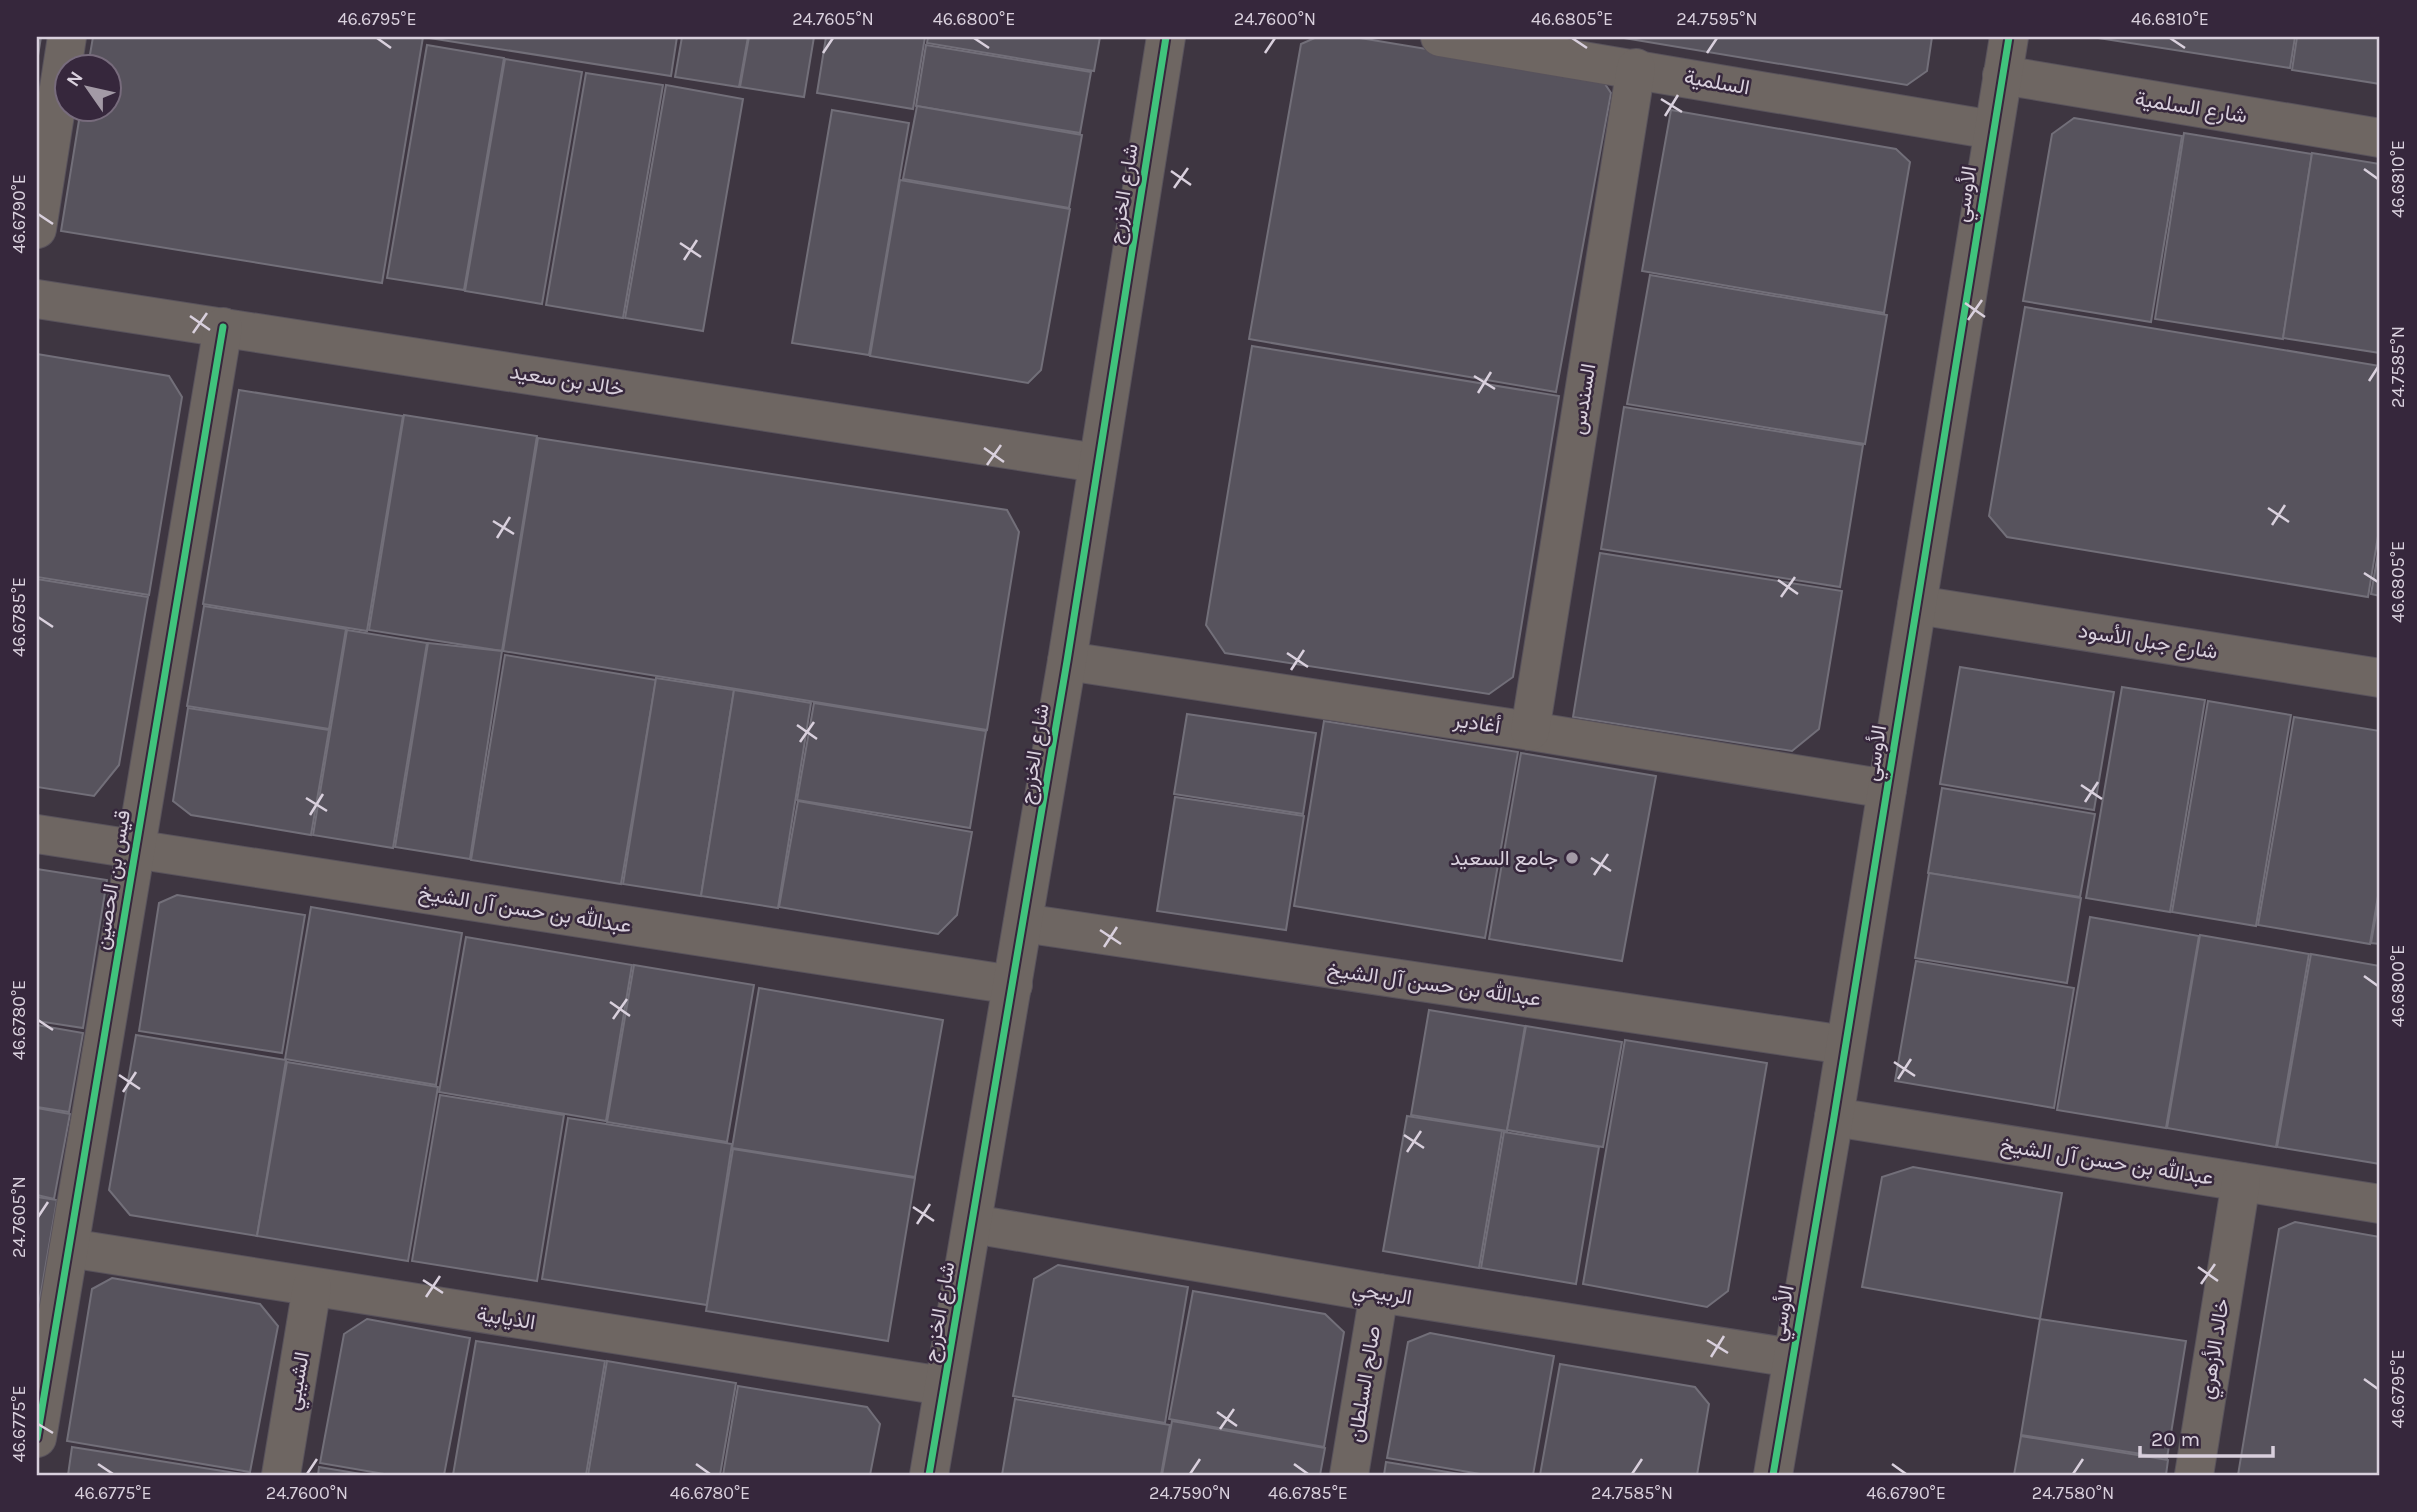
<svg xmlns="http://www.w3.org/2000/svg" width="2417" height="1512" viewBox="0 0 2417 1512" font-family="Karla,Vazirmatn,sans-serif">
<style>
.building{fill:#57535d;stroke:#726f79;stroke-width:2}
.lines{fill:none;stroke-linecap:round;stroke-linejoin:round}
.minor-casing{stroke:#59535c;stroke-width:40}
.minor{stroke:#6e6662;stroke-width:38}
.cycleway-casing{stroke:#36273c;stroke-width:11}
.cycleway{stroke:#40c37c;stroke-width:7}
.ticks{fill:none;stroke:#d9d0dd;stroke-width:2.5}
.poi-dot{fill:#a39aa6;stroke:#36273c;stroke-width:2.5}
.labels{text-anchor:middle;stroke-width:5;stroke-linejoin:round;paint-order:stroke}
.street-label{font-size:21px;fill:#d9d0dd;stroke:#36273c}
.poi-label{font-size:21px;fill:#d9d0dd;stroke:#36273c;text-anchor:end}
.neatline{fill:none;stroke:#d9d0dd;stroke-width:2.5}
.ticks-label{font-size:18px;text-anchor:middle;fill:#d9d0dd}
</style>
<rect width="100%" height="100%" fill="#3e3641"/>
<g class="building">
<polygon points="37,37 41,37 37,62"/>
<polygon points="93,37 423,37 382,283 61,231 81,108 108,108 108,66 88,66"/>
<polygon points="423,37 677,37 671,76"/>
<polygon points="682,37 748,37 739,87 675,77"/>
<polygon points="749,37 814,37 804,97 740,87"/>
<polygon points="826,37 925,37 913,109 817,93"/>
<polygon points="928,37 1100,37 1094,71 927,43"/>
<polygon points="1317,37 1354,37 1601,78 1611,93 1556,392 1249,339 1301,44"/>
<polygon points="1618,37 1932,37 1927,71 1907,85"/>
<polygon points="2092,37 2295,37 2290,68"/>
<polygon points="2297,37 2380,37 2380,84 2292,70"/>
<polygon points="427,45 504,58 464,290 387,278"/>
<polygon points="926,45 1091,72 1080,133 916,106"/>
<polygon points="505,59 582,72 542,304 465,291"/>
<polygon points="586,73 663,85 623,318 546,305"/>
<polygon points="666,85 743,99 703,331 625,318"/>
<polygon points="917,106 1082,135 1069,208 903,179"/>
<polygon points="832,110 909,123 869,355 792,343"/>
<polygon points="1671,110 1896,149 1910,162 1884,313 1642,271"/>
<polygon points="2074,118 2182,136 2151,322 2023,301 2052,134"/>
<polygon points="2184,133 2312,154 2283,339 2155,319"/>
<polygon points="2312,153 2380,164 2380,353 2283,338"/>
<polygon points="900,180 1070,209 1041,370 1028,383 870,356"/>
<polygon points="1650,275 1887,315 1865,444 1627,404"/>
<polygon points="2025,307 2380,366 2380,524 2368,597 2007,537 1989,516"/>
<polygon points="1252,346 1559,396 1513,677 1489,694 1225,653 1206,625"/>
<polygon points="37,354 169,376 182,397 149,595 37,577"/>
<polygon points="239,390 403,416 367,631 203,604"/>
<polygon points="1624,407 1863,445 1840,587 1601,549"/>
<polygon points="404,415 537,436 502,651 369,630"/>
<polygon points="538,438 1007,510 1019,532 987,730 503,651"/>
<polygon points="2380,542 2380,596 2371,594"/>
<polygon points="1600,553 1842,591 1819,729 1792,751 1573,717"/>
<polygon points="37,579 148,597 119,765 94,796 37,787"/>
<polygon points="204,606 346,629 329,729 187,706"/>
<polygon points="347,630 427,643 393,848 313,835"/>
<polygon points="428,643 502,651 470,859 395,847"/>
<polygon points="505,655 656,680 621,884 471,860"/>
<polygon points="1960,667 2114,692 2094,810 1940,784"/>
<polygon points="656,678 734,690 701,896 623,884"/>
<polygon points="2122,687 2205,700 2170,912 2086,898"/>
<polygon points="734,690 811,703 778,908 701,896"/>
<polygon points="2208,701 2291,715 2256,926 2172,912"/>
<polygon points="814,703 986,731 970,828 797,800"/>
<polygon points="188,708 329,730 311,835 191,815 173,801"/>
<polygon points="1187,714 1316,733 1303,814 1174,794"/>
<polygon points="2294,717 2380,731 2380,884 2370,944 2258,925"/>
<polygon points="1324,721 1518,752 1485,938 1294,906"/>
<polygon points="1521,753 1656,776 1622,961 1489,939"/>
<polygon points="1942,788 2095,814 2080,897 1928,873"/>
<polygon points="1175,797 1304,816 1286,930 1157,911"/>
<polygon points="798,801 972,832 957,915 938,934 779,907"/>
<polygon points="37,869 107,880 83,1028 37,1021"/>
<polygon points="1929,873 2081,898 2067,983 1915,958"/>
<polygon points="2380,892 2380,944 2371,943"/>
<polygon points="177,895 305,915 282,1053 139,1031 159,903"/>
<polygon points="311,907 462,933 436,1085 285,1059"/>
<polygon points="2090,917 2199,936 2166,1128 2057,1110"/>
<polygon points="2200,935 2309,954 2276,1147 2167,1128"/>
<polygon points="466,937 632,965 606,1121 439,1092"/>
<polygon points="2311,954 2380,966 2380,1164 2277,1147"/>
<polygon points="1916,961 2074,988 2054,1108 1895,1081"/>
<polygon points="634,965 754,985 727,1142 607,1122"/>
<polygon points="759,988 943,1020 915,1177 732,1148"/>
<polygon points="1429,1010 1525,1026 1507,1131 1411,1115"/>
<polygon points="37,1025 83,1033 69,1112 37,1107"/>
<polygon points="1526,1026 1622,1042 1603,1147 1507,1130"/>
<polygon points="136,1035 286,1060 257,1236 130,1215 109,1190"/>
<polygon points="1625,1040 1767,1063 1728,1291 1707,1307 1583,1284"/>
<polygon points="287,1062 438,1087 408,1261 257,1236"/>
<polygon points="440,1095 564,1115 537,1281 412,1261"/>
<polygon points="37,1108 70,1114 54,1199 37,1195"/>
<polygon points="1407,1116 1502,1131 1479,1268 1383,1251"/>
<polygon points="568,1118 732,1144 707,1305 542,1279"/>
<polygon points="1504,1132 1599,1147 1576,1284 1481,1268"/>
<polygon points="733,1149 915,1178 888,1341 706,1311"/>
<polygon points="1913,1167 2062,1193 2040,1319 1862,1287 1882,1177"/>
<polygon points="37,1197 57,1200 37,1316"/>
<polygon points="2295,1222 2380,1237 2380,1475 2238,1475 2279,1229"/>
<polygon points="1058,1265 1188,1287 1165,1423 1013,1396 1034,1279"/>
<polygon points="112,1278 260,1304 278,1326 250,1472 67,1441 92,1289"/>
<polygon points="1193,1291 1325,1314 1344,1332 1324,1447 1169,1419"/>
<polygon points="367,1319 470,1338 444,1475 390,1475 320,1463 344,1334"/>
<polygon points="2040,1319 2186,1341 2167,1458 2021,1435"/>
<polygon points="1430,1333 1554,1356 1533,1475 1486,1475 1387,1458 1408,1342"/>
<polygon points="476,1341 605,1361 586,1475 453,1475"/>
<polygon points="607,1361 736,1383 720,1475 588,1475"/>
<polygon points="1560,1364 1695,1387 1709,1404 1697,1475 1540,1475"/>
<polygon points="738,1386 867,1407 880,1424 870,1475 723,1475"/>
<polygon points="1015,1399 1170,1425 1161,1475 1002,1475"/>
<polygon points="1172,1421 1325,1448 1320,1475 1162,1475"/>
<polygon points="2021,1436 2168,1460 2166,1475 2014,1475"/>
<polygon points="72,1447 248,1475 68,1475"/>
<polygon points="1386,1462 1466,1475 1384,1475"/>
<polygon points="319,1467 367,1475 318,1475"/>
</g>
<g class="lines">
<g class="minor-casing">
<g id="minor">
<polyline points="1440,37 1993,130"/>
<polyline points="2002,75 2380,138"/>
<polyline points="37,229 67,37"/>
<polyline points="37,299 1097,463"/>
<polyline points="1917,605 2380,678"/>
<polyline points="1067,661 1530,731 1887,789"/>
<polyline points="1530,731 1636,68"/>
<polyline points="37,834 1013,985"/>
<polyline points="1023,923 1845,1045"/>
<polyline points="1834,1117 2380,1204"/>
<polyline points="973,1224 1379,1293 1792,1358"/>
<polyline points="69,1248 943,1386"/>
<polyline points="37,1438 223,327"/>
<polyline points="281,1475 312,1287"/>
<polyline points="929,1475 1067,661 1166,37"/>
<polyline points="1349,1475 1379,1293"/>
<polyline points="1773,1475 1834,1117 2009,37"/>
<polyline points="2194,1475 2241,1182"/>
</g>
</g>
<use href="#minor" class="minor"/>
<g class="cycleway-casing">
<g id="cycleway">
<polyline points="37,1438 223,327"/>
<polyline points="929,1475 1067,661 1166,37"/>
<polyline points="1773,1475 1834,1117 2009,37"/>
</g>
</g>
<use href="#cycleway" class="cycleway"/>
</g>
<path class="ticks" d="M 377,38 L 391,48M 974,38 L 989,48M 1572,38 L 1587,48M 2170,38 L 2185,48M 823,53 L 833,38M 1265,53 L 1275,38M 1707,53 L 1717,38M 1661,99 L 1682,112M 1665,116 L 1678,95M 2364,169 L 2378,179M 1171,171 L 1191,185M 1174,188 L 1188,168M 38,214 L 53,224M 680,243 L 701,257M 684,260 L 697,240M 1965,303 L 1985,317M 190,316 L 210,330M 1968,320 L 1982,300M 193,333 L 207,313M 1474,376 L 1495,389M 2369,381 L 2378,367M 1478,393 L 1491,372M 984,448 L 1004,462M 987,465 L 1001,445M 2268,508 L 2289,522M 493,521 L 514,534M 2272,525 L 2285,505M 497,538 L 510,517M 2364,573 L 2378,582M 1778,580 L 1798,594M 1781,597 L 1795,577M 38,617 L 53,627M 1287,653 L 1308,667M 1291,670 L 1304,650M 797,725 L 817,739M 800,742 L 814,722M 2081,785 L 2102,799M 306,798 L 327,811M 2085,802 L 2098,782M 310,815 L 323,794M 1591,858 L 1611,871M 1594,875 L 1608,854M 1100,930 L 1121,944M 1104,947 L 1117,927M 2364,976 L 2378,986M 610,1002 L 630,1016M 613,1019 L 627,999M 38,1020 L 53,1030M 1894,1062 L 1915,1076M 119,1075 L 140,1089M 1898,1079 L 1911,1059M 123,1092 L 136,1072M 1404,1135 L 1424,1148M 1407,1152 L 1421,1131M 913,1207 L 934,1221M 38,1217 L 48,1202M 917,1224 L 930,1204M 2198,1267 L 2218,1281M 423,1280 L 443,1293M 2201,1284 L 2215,1264M 426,1297 L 440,1276M 1707,1340 L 1728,1353M 1711,1357 L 1724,1336M 2364,1379 L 2378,1389M 1217,1412 L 1237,1426M 38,1424 L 53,1433M 1220,1429 L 1234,1409M 98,1464 L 113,1474M 696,1464 L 710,1474M 1294,1464 L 1308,1474M 1892,1464 L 1906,1474M 307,1474 L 317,1459M 1190,1474 L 1200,1459M 1632,1474 L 1642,1459M 2073,1474 L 2083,1459"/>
<circle class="poi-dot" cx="1572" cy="858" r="7"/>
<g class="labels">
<g class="street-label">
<text transform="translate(1717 82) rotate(10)" y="7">السلمية</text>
<text transform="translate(2191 107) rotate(9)" y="7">شارع السلمية</text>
<text transform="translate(1123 194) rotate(-81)" y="7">شارع الخزرج</text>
<text transform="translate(1965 194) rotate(-81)" y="7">الأوسي</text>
<text transform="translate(567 380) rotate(9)" y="7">خالد بن سعيد</text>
<text transform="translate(1583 399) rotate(-81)" y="7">السندس</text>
<text transform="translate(2148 641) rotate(9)" y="7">شارع جبل الأسود</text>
<text transform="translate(1477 723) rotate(9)" y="7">أغادير</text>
<text transform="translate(1875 753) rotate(-81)" y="7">الأوسي</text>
<text transform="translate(1034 754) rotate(-81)" y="7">شارع الخزرج</text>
<text transform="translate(112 880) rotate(-81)" y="7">قيس بن الحصين</text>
<text transform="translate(525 909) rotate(9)" y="7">عبدالله بن حسن آل الشيخ</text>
<text transform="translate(1434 984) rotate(8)" y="7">عبدالله بن حسن آل الشيخ</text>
<text transform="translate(2107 1161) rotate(9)" y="7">عبدالله بن حسن آل الشيخ</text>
<text transform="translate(1382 1293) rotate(9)" y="7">الربيحي</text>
<text transform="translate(939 1312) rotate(-80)" y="7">شارع الخزرج</text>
<text transform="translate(1782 1313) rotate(-80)" y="7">الأوسي</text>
<text transform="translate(506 1318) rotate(9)" y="7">الذيابية</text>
<text transform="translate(2214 1349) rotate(-81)" y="7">خالد الأزهري</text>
<text transform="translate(297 1381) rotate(-80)" y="7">الشيبي</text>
<text transform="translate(1364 1384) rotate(-81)" y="7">صالح السلطان</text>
</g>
<g class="poi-label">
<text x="1558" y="865">جامع السعيد</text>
</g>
</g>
<rect width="2417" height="1512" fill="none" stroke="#36273c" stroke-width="77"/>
<g transform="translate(88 88) rotate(304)"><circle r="33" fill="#36273c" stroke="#776b7c" stroke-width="2"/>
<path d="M0-5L12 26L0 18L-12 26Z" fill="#a39aa6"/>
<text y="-10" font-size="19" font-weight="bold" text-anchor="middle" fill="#d9d0dd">N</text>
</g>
<path d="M2140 1446v10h133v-10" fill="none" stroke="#d9d0dd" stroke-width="3.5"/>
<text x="2151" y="1446" font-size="21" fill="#d9d0dd" stroke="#36273c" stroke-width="5" paint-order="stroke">20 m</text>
<rect x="38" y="38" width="2340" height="1436" class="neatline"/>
<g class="ticks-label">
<text x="377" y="25">46.6795°E</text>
<text x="833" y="25">24.7605°N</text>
<text x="974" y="25">46.6800°E</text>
<text x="1275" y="25">24.7600°N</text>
<text x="1572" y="25">46.6805°E</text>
<text x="1717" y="25">24.7595°N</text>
<text x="2170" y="25">46.6810°E</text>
<text transform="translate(2398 179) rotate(-90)" y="6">46.6810°E</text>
<text transform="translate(19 214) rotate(-90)" y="6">46.6790°E</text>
<text transform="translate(2398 367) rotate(-90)" y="6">24.7585°N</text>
<text transform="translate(2398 582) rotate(-90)" y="6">46.6805°E</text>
<text transform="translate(19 617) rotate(-90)" y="6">46.6785°E</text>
<text transform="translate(2398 986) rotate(-90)" y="6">46.6800°E</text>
<text transform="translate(19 1020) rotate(-90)" y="6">46.6780°E</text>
<text transform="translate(19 1217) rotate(-90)" y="6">24.7605°N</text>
<text transform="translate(2398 1389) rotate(-90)" y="6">46.6795°E</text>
<text transform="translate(19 1424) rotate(-90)" y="6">46.6775°E</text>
<text x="113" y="1499">46.6775°E</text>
<text x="307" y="1499">24.7600°N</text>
<text x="710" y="1499">46.6780°E</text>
<text x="1190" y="1499">24.7590°N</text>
<text x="1308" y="1499">46.6785°E</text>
<text x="1632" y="1499">24.7585°N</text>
<text x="1906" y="1499">46.6790°E</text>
<text x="2073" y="1499">24.7580°N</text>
</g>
</svg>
